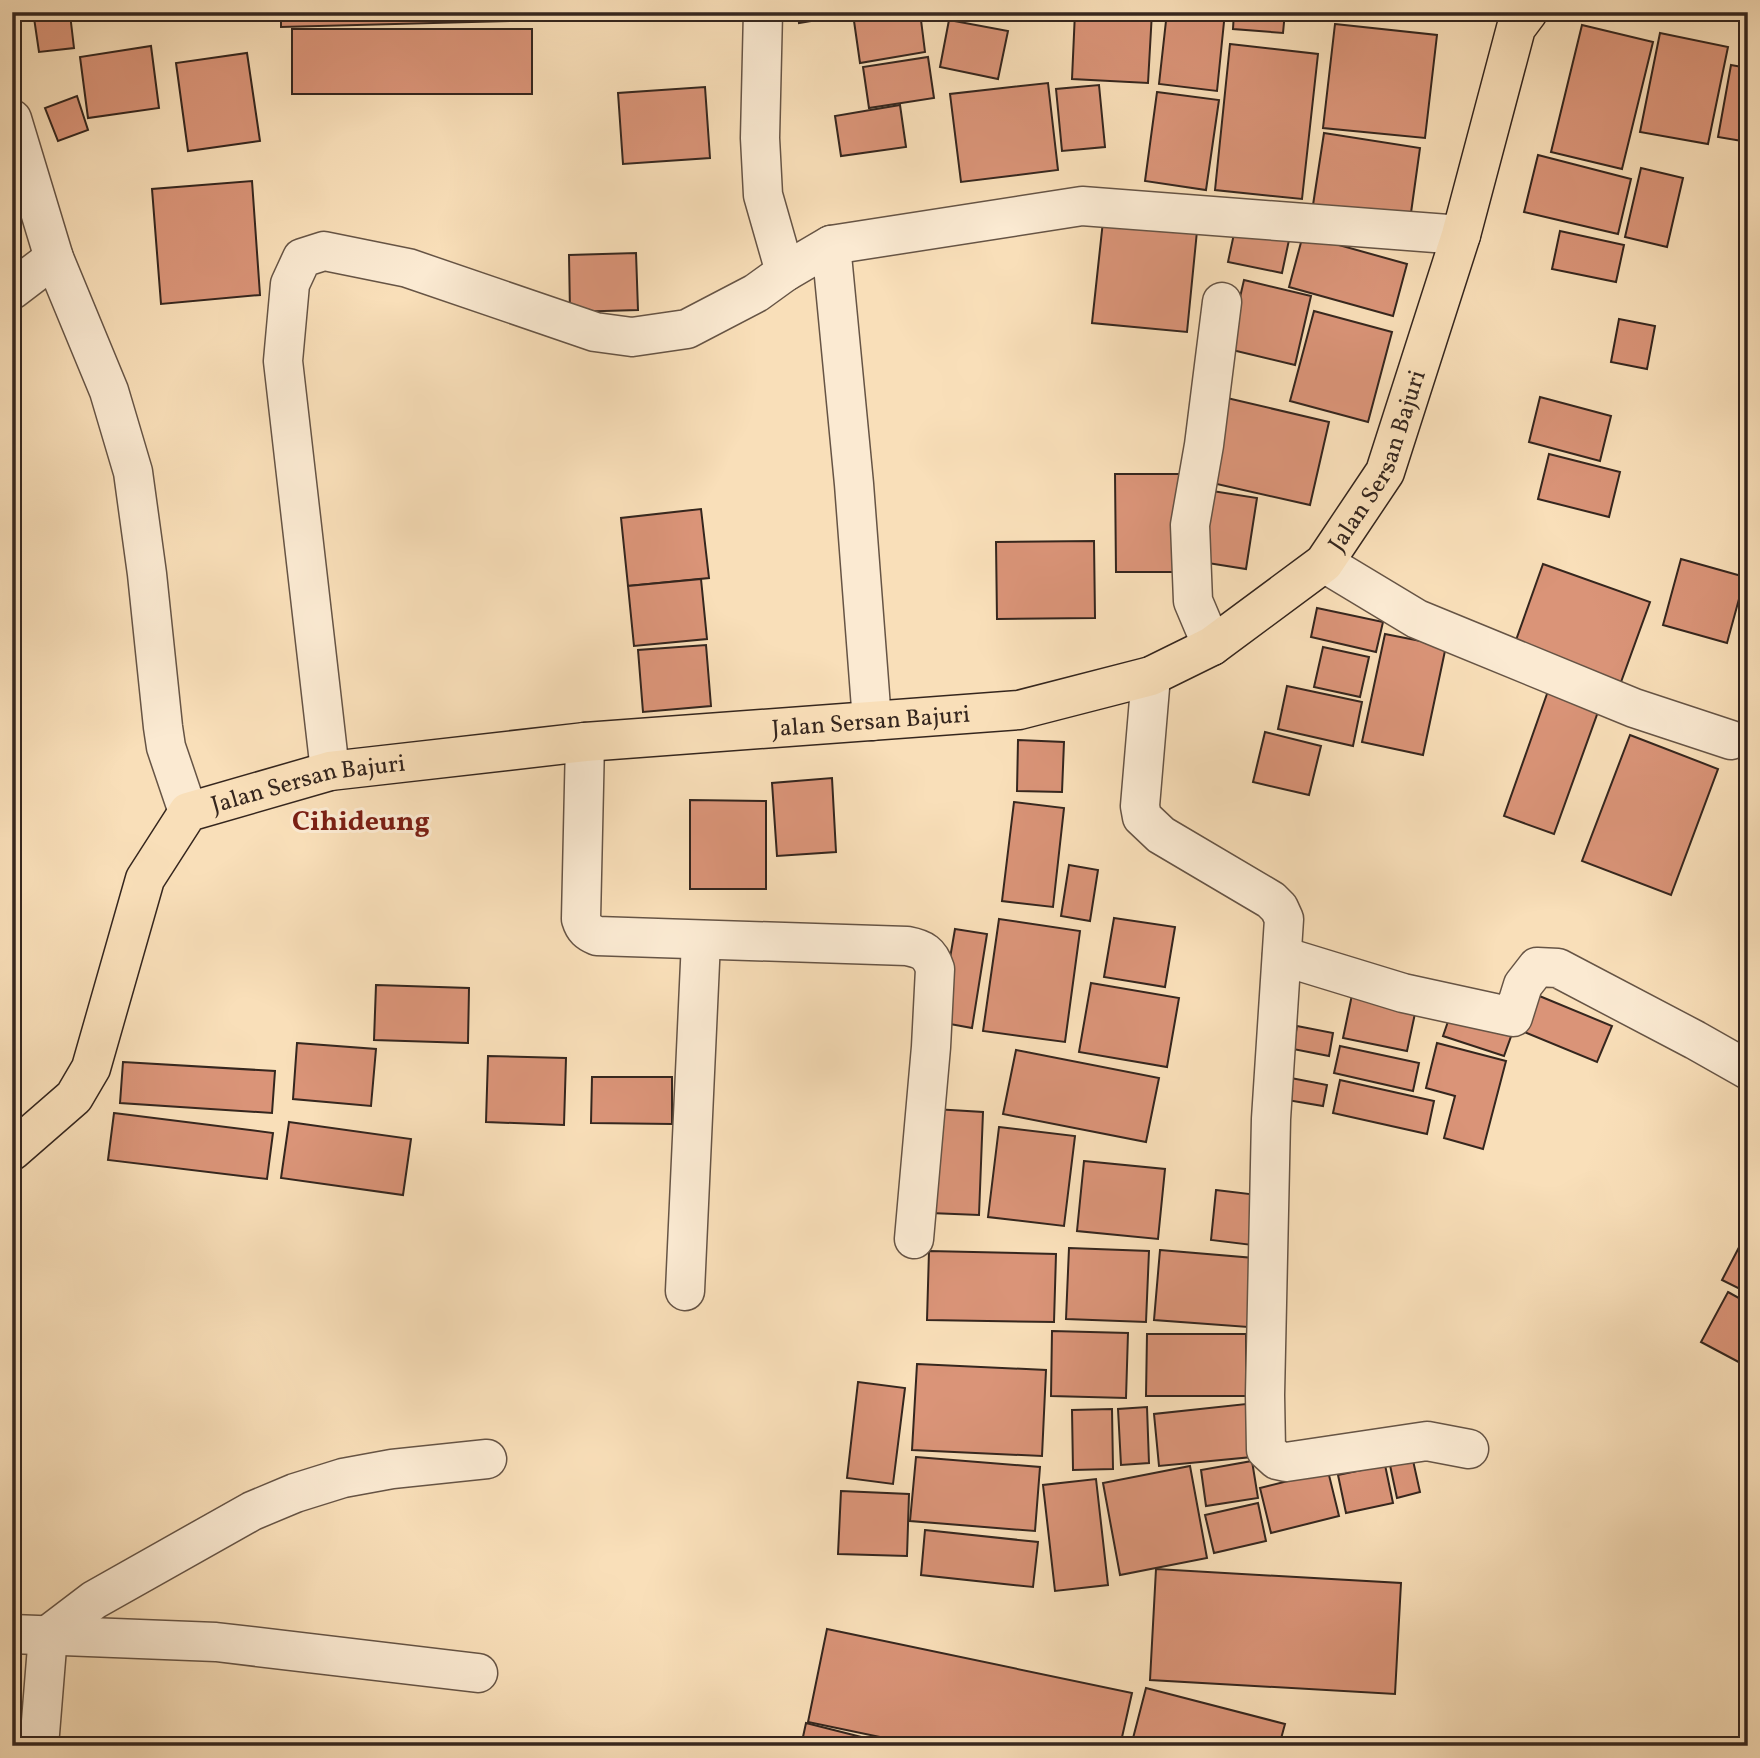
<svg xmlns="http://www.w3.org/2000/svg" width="1760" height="1758" viewBox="0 0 1760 1758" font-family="Vollkorn,serif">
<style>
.building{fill:#da9478;stroke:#35261e;stroke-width:2}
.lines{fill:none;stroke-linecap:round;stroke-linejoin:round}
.minor-casing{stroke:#665445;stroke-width:41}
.major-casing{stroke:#35261e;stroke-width:41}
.minor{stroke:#fbead2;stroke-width:38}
.major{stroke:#f9dfb9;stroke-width:38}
.labels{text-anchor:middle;stroke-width:6;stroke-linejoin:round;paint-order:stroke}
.street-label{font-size:24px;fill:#35261e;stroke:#fbead2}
.quarter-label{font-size:28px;font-weight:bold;fill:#7a1f14;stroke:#fbead2}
</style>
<rect width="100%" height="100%" fill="#f9dfb9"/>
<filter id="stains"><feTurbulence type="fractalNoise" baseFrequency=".00286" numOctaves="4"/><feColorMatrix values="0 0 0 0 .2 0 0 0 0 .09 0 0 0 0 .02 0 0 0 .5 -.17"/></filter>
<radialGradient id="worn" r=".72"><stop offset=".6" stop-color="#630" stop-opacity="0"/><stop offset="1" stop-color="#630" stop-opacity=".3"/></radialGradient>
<g class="building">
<polygon points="281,12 512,12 512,21 281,27"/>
<polygon points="798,12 851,12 852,14 799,23"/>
<polygon points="920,12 925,52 860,63 854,21"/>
<polygon points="1075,12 1152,12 1148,83 1072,79"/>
<polygon points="1167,12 1225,12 1217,91 1159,84"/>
<polygon points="1234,12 1285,12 1283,33 1233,29"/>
<polygon points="1359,12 1414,12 1414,19 1358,16"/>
<polygon points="70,14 74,48 39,52 34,18"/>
<polygon points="949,20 1008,31 998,79 940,67"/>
<polygon points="1335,24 1437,35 1425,138 1323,128"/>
<polygon points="1582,25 1653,42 1622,169 1551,152"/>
<rect x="292" y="29" width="240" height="65"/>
<polygon points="1660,33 1728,47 1708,144 1640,132"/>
<polygon points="1230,44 1318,54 1302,199 1215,190"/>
<polygon points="151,46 159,108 88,118 80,57"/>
<polygon points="247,53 260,141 188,151 176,63"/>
<polygon points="928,57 934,98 869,108 863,67"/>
<polygon points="1731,65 1748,68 1748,142 1718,137"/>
<polygon points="1048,83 1058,170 961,182 950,94"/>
<polygon points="1099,85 1105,147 1062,151 1056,89"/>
<polygon points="705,87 710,158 623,164 618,93"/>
<polygon points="1157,92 1219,100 1206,190 1145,181"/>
<polygon points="77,96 88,130 58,141 45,108"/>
<polygon points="900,105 906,147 841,156 835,116"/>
<polygon points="1324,133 1420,148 1410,220 1313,205"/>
<polygon points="1538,155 1631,179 1618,234 1524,212"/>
<polygon points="1641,168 1683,178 1667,247 1625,237"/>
<polygon points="252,181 260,295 161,304 152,189"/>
<polygon points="1103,221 1197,231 1187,332 1092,323"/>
<polygon points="1235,229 1289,240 1282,273 1228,262"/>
<polygon points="1560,231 1624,245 1616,282 1552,269"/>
<polygon points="1303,235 1407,264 1393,316 1289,287"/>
<polygon points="636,253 638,310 570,312 569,255"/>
<polygon points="1244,280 1311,296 1295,365 1228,349"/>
<polygon points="1314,311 1392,332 1368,422 1290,401"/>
<polygon points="1619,319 1655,326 1647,369 1611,362"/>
<polygon points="1540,397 1611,416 1600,461 1529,442"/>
<polygon points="1227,398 1329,422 1310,505 1208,482"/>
<polygon points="1549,454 1620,472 1609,517 1538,499"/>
<polygon points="1115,474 1181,474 1182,572 1116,572"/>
<polygon points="1206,490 1257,498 1246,569 1195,561"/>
<polygon points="701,509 709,578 628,586 621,518"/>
<polygon points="1094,541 1095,618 997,619 996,542"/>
<polygon points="1681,559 1745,577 1727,643 1663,625"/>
<polygon points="1543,564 1650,602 1621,682 1515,643"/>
<polygon points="701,579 707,639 634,646 628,586"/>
<polygon points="1317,608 1383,622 1376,652 1311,637"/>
<polygon points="1385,634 1446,646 1423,755 1362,742"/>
<polygon points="706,645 711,706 643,712 638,650"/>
<polygon points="1323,647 1369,657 1360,697 1314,687"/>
<polygon points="1287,686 1362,702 1353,746 1278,729"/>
<polygon points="1548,691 1599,709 1554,834 1504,816"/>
<polygon points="1265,732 1321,746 1309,795 1253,782"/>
<polygon points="1630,735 1718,769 1671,895 1582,861"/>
<polygon points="1018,740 1064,742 1062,792 1017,791"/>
<polygon points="832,778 836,852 777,856 772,783"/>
<polygon points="690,800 766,801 766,889 690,889"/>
<polygon points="1014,802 1064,808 1053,907 1002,901"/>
<polygon points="1069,865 1098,870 1090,921 1061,916"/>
<polygon points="1114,918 1175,927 1165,987 1104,977"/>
<polygon points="999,919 1080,931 1065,1042 983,1031"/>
<polygon points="955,929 987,934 972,1028 939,1022"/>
<polygon points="1091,983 1179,998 1167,1067 1079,1052"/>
<polygon points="376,985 469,988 468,1043 374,1040"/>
<polygon points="1353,990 1417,1004 1407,1051 1343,1038"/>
<polygon points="1537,995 1612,1026 1597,1062 1522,1031"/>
<polygon points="1453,1007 1514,1028 1504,1056 1443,1036"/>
<polygon points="1297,1026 1333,1033 1329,1056 1293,1049"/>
<polygon points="297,1043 376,1049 371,1106 293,1099"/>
<polygon points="1437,1043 1506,1061 1483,1149 1444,1138 1455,1096 1426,1088"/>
<polygon points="1340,1046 1419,1063 1413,1091 1334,1073"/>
<polygon points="1016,1050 1159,1078 1146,1142 1003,1114"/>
<polygon points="488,1056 566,1058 564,1125 486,1122"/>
<polygon points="123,1062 275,1071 272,1113 120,1103"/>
<polygon points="592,1077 672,1077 672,1124 591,1123"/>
<polygon points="1291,1078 1327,1085 1323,1106 1287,1100"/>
<polygon points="1340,1080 1434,1101 1427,1134 1333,1113"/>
<polygon points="934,1109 983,1112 979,1215 930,1213"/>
<polygon points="114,1113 273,1133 267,1179 108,1160"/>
<polygon points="289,1122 411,1139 403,1195 281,1178"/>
<polygon points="999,1127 1075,1136 1064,1226 988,1217"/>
<polygon points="1084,1161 1165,1169 1158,1239 1077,1231"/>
<polygon points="1216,1190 1258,1195 1252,1245 1211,1240"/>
<polygon points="1748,1230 1748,1293 1722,1280"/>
<polygon points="1069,1248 1149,1251 1146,1322 1066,1319"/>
<polygon points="1160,1250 1254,1258 1248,1327 1154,1320"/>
<polygon points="929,1251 1056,1254 1054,1322 927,1320"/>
<polygon points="1728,1292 1748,1303 1748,1367 1701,1342"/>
<polygon points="1052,1331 1128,1333 1126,1398 1051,1396"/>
<polygon points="1147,1334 1246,1334 1246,1396 1146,1396"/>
<polygon points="917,1364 1046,1370 1042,1456 912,1450"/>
<polygon points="858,1382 905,1388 893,1484 847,1478"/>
<polygon points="1246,1404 1252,1457 1159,1466 1154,1414"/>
<polygon points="1147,1407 1149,1463 1121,1465 1118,1409"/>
<polygon points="1112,1409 1113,1469 1073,1470 1072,1410"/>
<polygon points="1410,1447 1420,1492 1397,1498 1387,1451"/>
<polygon points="916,1457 1040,1467 1035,1531 910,1521"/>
<polygon points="1252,1461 1258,1498 1206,1506 1201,1470"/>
<polygon points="1385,1465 1393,1503 1346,1513 1338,1475"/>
<polygon points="1190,1466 1207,1558 1120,1575 1103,1483"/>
<polygon points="1328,1471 1339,1516 1271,1533 1260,1488"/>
<polygon points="1096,1479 1108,1585 1055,1591 1043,1485"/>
<polygon points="841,1491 909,1494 907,1556 838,1554"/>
<polygon points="1258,1503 1266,1541 1214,1553 1205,1515"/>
<polygon points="925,1530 1038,1542 1033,1587 921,1575"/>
<polygon points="1156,1569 1401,1583 1395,1694 1150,1680"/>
<polygon points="827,1629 1132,1693 1120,1746 923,1746 808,1722"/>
<polygon points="1146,1688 1285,1724 1279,1746 1131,1746"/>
<polygon points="806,1723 897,1746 801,1746"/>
</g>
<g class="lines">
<g class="minor-casing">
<g id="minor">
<polyline points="763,12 760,138 763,195 785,272"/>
<polyline points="12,119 54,258 109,391 133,472 147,574 163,727 166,747 188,812"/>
<polyline points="831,245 854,484 872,721"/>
<polyline points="12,290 54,258"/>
<polyline points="1324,563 1417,619 1634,708 1731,740"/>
<polyline points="1212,646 1193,601 1190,525 1204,445 1222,302"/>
<polyline points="1151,676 1140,806 1142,817 1161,835 1271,900 1279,908 1284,919 1271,1119 1265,1395 1266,1450 1277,1460 1286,1462 1427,1441 1469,1449"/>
<path d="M 585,742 L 581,919 C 584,929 588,932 597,936 L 907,946 C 923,949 930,953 935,969 L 931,1047 L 914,1239"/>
<polyline points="330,771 283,361 290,284 302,258 324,251 408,268 595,332 632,337 687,329 756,293 785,272 831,245 1082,206 1461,235"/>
<polyline points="1282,956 1403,993 1513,1017 1523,985 1537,967 1558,968 1695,1040 1748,1070"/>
<polyline points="685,1291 701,941"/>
<polyline points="12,1634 216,1642 478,1673"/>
<polyline points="39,1746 48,1635 94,1600 252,1511 295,1493 343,1478 392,1469 487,1459"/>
</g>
</g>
<g class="major-casing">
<g id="major">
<path id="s1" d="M 12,1151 L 74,1097 L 91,1068 L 145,879 L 188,812 L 330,771 L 585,742 L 1019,710 L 1151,676 L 1212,646 L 1324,563 L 1385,472 L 1461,235 L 1516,28 L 1528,12"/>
</g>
</g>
<use href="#minor" class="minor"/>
<use href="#major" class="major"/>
</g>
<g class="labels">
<g class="street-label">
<text dy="8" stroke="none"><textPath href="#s1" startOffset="1692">Jalan Sersan Bajuri</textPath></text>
<text dy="8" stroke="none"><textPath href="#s1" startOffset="1083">Jalan Sersan Bajuri</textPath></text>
<text dy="8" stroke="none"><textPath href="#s1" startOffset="516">Jalan Sersan Bajuri</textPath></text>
</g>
<g class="quarter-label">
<text x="361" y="830">Cihideung</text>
</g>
</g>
<rect width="1760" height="1758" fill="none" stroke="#f9dfb9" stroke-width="42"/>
<rect x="14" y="14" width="1732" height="1730" fill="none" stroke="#35261e" stroke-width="3.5"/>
<rect x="21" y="21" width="1718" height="1716" fill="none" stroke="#35261e" stroke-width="2"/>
<rect width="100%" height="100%" filter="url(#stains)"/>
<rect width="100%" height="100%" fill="url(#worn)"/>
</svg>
